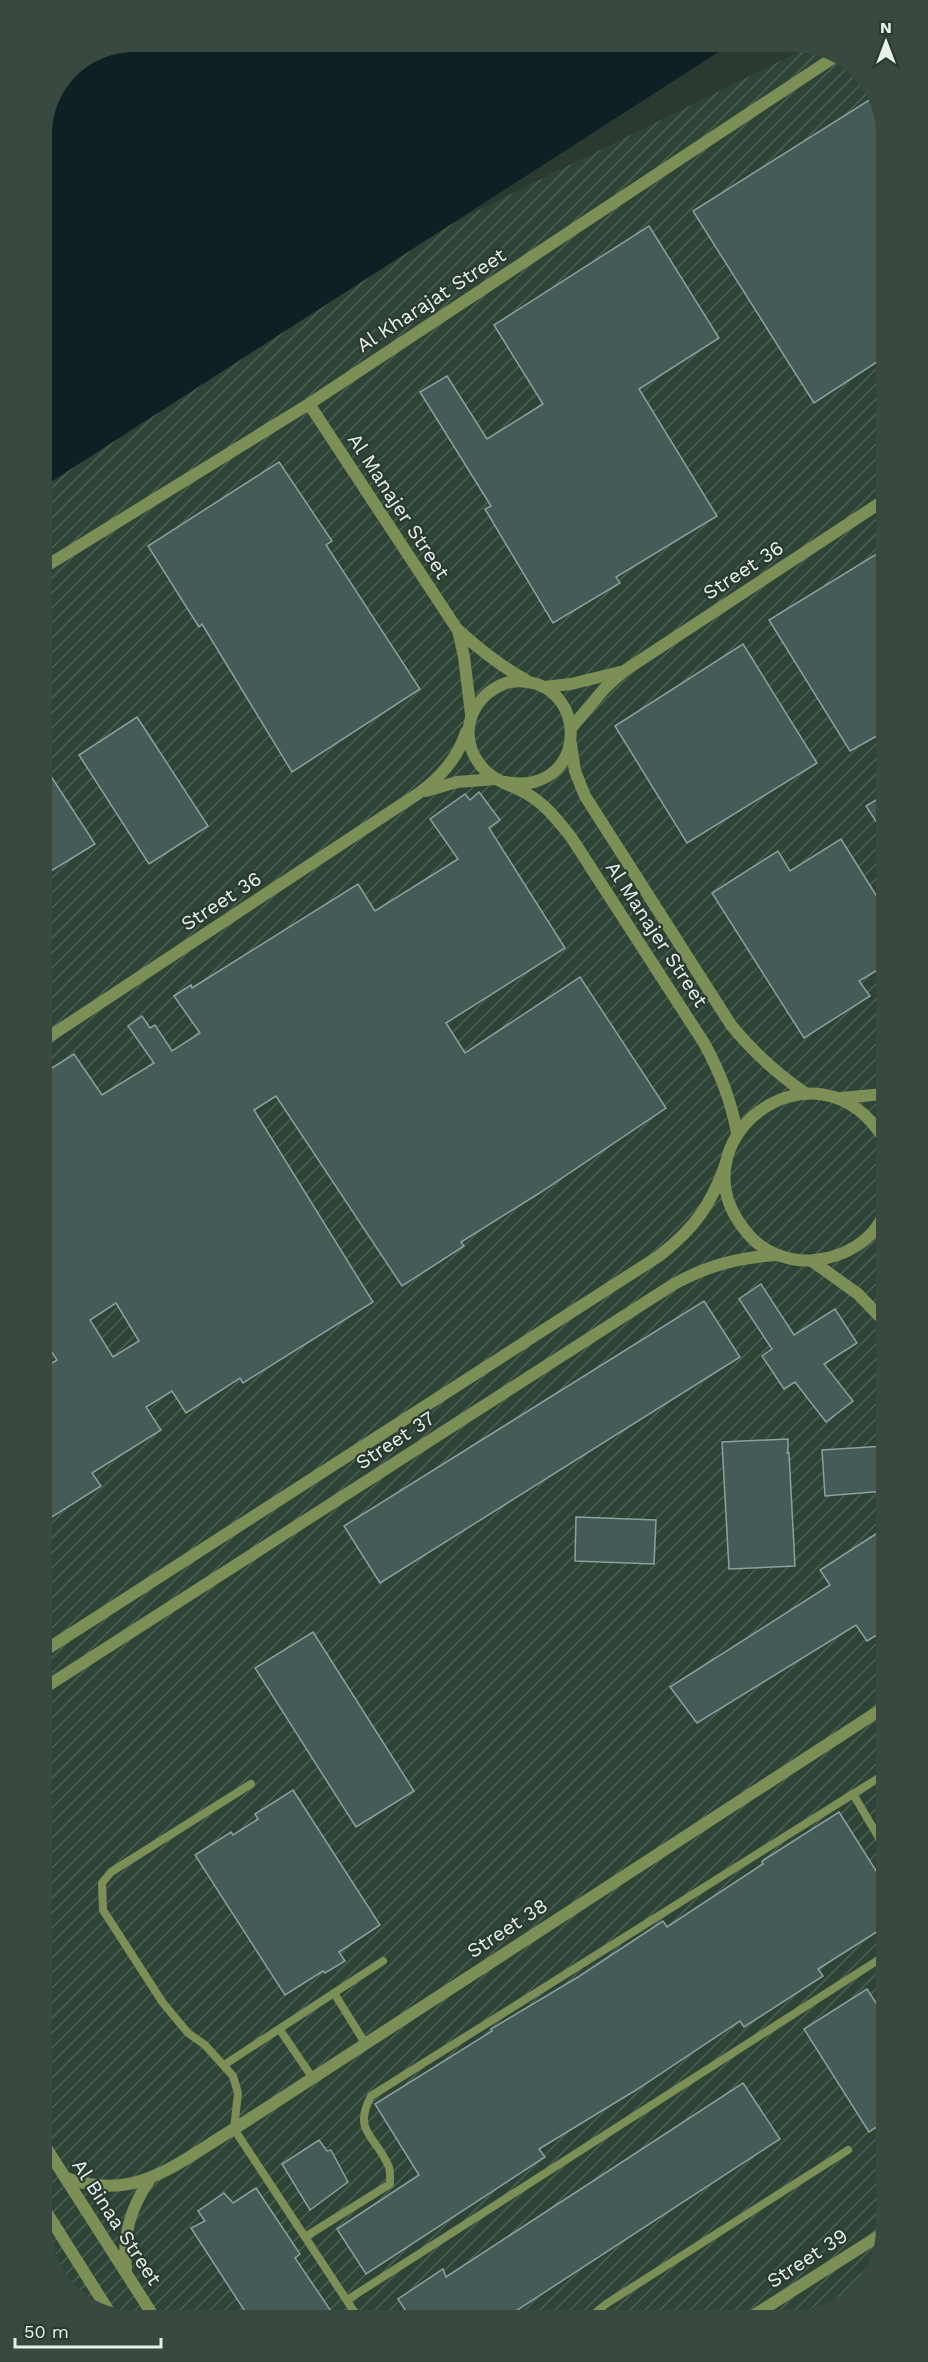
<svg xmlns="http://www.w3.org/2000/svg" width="928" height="2362" viewBox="0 0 928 2362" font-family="'Work Sans',sans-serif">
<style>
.industrial{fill:url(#industrial-furrows)}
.water{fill:#0f2025}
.building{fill:#455b58;stroke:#8aa29f;stroke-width:1.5;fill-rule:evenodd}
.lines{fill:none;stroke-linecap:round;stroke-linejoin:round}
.lane{stroke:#7c8f56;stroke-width:8}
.street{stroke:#7c8f56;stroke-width:12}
.labels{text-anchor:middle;stroke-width:4.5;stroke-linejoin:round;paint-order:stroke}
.street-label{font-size:20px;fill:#e7f0ea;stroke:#2b3a30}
</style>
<defs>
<pattern id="industrial-furrows" width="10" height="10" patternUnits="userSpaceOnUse" patternTransform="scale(1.5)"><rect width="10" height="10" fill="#2e4436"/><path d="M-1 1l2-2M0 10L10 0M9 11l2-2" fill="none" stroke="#4c5f53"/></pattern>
</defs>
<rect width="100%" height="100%" fill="#2b3a30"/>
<polygon class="industrial" points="810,46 850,61 883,110 886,2228 867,2283 818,2317 128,2320 78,2301 45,2252 43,426"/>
<polygon class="water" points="135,42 734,42 43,487 42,129 69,69"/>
<g class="building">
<polygon points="874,97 883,110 883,358 814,403 693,211"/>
<polygon points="649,226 719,338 639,389 717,516 616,577 620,583 553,623 485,509 491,506 420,392 447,376 487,439 543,404 494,325"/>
<polygon points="279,462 332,541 326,545 420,689 292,772 202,624 199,627 148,546"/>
<polygon points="883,550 884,732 850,751 769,620"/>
<polygon points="743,644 817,763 687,843 615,726"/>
<polygon points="137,717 208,826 149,864 79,755"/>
<polygon points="43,764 95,844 43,876"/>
<path d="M 479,792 L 500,820 L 489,828 L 565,948 L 446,1023 L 465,1053 L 580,977 L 666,1108 L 538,1194 L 461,1242 L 464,1246 L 402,1286 L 276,1096 L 254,1110 L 373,1302 L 243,1383 L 240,1378 L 186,1413 L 172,1391 L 146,1407 L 161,1430 L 92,1473 L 101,1486 L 44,1522 L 44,1368 L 57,1360 L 44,1340 L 44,1073 L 74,1054 L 102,1095 L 154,1063 L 128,1026 L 142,1016 L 150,1028 L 155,1025 L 172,1051 L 200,1033 L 174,996 L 191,985 L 192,988 L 358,884 L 375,911 L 458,859 L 430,819 L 465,794 L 470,800 ZM 116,1303 L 139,1341 L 113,1357 L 90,1320 Z"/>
<polygon points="884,795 884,834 866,806"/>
<polygon points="841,839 884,908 884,966 859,981 870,996 804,1038 712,893 778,851 790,871"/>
<polygon points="761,1284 794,1335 835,1309 857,1343 824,1364 853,1401 826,1422 795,1382 784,1389 762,1356 772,1349 739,1299"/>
<polygon points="704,1301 740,1357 380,1583 344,1526"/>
<polygon points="788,1439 788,1451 787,1453 789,1453 795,1566 729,1569 722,1442"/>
<polygon points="885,1446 885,1491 825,1496 822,1450"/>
<polygon points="576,1517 656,1520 654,1564 575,1561"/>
<polygon points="885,1528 885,1630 867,1641 856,1625 697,1723 670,1687 830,1585 820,1570"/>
<polygon points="313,1632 414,1791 356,1827 255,1668"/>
<polygon points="293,1790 380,1925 339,1952 345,1961 325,1973 323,1971 285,1995 195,1855 231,1832 233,1835 258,1819 255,1814"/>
<polygon points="839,1812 885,1885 886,1926 818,1969 823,1976 744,2027 740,2021 636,2090 539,2149 545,2157 366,2274 337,2229 419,2175 375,2104 492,2031 491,2029 578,1977 663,1921 667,1927 763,1864 762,1861"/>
<polygon points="867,1989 886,2018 886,2121 869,2132 804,2029"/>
<polygon points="743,2083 780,2139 505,2318 411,2319 398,2299 443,2269 446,2277"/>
<polygon points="319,2140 327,2151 331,2150 348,2182 310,2210 282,2164"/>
<polygon points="256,2188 300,2254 295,2258 333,2314 325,2319 250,2319 191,2228 205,2221 198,2211 224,2193 233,2203"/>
</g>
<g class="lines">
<g class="lane">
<polyline points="251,1784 111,1872 102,1883 103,1910 163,2003 188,2033 205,2045 233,2076 238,2093 234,2129 359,2319"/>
<polyline points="853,1794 885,1774"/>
<polyline points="334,1993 365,2043"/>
<polyline points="280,2030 312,2077"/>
<polyline points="224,2065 383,1961"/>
<path d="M 305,2237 L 390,2184 C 390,2178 391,2170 388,2165 C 376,2136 352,2132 371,2096 L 853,1794 L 885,1848"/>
<polyline points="347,2300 886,1955"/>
<polyline points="589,2318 606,2304 848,2150"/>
</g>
<g class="street">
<path d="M 309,404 L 457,629 C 479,649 500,666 526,680"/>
<polyline points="43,568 309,404 836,56"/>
<polyline points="458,630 464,657 471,714"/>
<polyline points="544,687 571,684 620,672"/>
<polyline points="572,727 605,688 624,671 883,501"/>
<path d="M 571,744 L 575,771 L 585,796 L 731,1025 C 753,1052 776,1073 805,1093"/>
<path d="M 505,782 C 516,784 526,785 537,781 C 583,767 581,699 537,684 C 527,681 516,680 506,683 C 470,696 456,737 482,767 C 493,781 514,786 529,795 C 546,805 558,821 571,837 L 704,1043 C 720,1072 731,1100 737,1133"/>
<polyline points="426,791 457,782 496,779"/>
<path d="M 44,1040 L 419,793 C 441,777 458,758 466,732"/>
<polyline points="841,1098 884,1094"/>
<path d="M 884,1139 C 816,1029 666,1142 749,1235 C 764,1253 792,1263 815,1260 C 844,1257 873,1241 884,1214"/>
<polyline points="812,1261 858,1294 885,1322"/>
<path d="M 44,1651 L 659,1256 C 695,1228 711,1205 726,1163"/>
<path d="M 44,1688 L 674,1284 C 709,1265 740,1257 779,1255"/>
<polyline points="45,2146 156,2320"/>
<path d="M 66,2178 C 136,2203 177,2163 234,2129 L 885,1707"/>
<polyline points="45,2210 110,2313"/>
<path d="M 126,2268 C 122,2235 131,2207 150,2179"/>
<polyline points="751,2317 885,2232"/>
</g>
</g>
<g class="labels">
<g class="street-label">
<text transform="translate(431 300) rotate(-33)" y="7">Al Kharajat Street</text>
<text transform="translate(399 506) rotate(57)" y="7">Al Manajer Street</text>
<text transform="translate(743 570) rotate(-33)" y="7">Street 36</text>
<text transform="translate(221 901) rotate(-33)" y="7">Street 36</text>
<text transform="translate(657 934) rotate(57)" y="7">Al Manajer Street</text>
<text transform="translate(395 1440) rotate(-33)" y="7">Street 37</text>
<text transform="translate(507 1928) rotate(-33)" y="7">Street 38</text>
<text transform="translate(117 2222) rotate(57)" y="7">Al Binaa Street</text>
<text transform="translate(807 2258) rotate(-33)" y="7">Street 39</text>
</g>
</g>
<path d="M0 0H928V2362H0ZM134 52H794A82 82 0 0 1 876 134V2228A82 82 0 0 1 794 2310H134A82 82 0 0 1 52 2228V134A82 82 0 0 1 134 52Z" fill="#3a493f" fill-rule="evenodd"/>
<g transform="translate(886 42)" stroke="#2b3a30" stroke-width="4.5" paint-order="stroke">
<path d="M0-4.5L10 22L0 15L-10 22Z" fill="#e7f0ea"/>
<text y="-9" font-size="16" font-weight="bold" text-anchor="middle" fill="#e7f0ea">N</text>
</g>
<path d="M15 2338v9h146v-9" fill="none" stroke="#e7f0ea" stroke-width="3"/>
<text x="24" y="2338" font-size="18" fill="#e7f0ea" stroke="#2b3a30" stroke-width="4.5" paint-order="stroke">50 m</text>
</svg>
